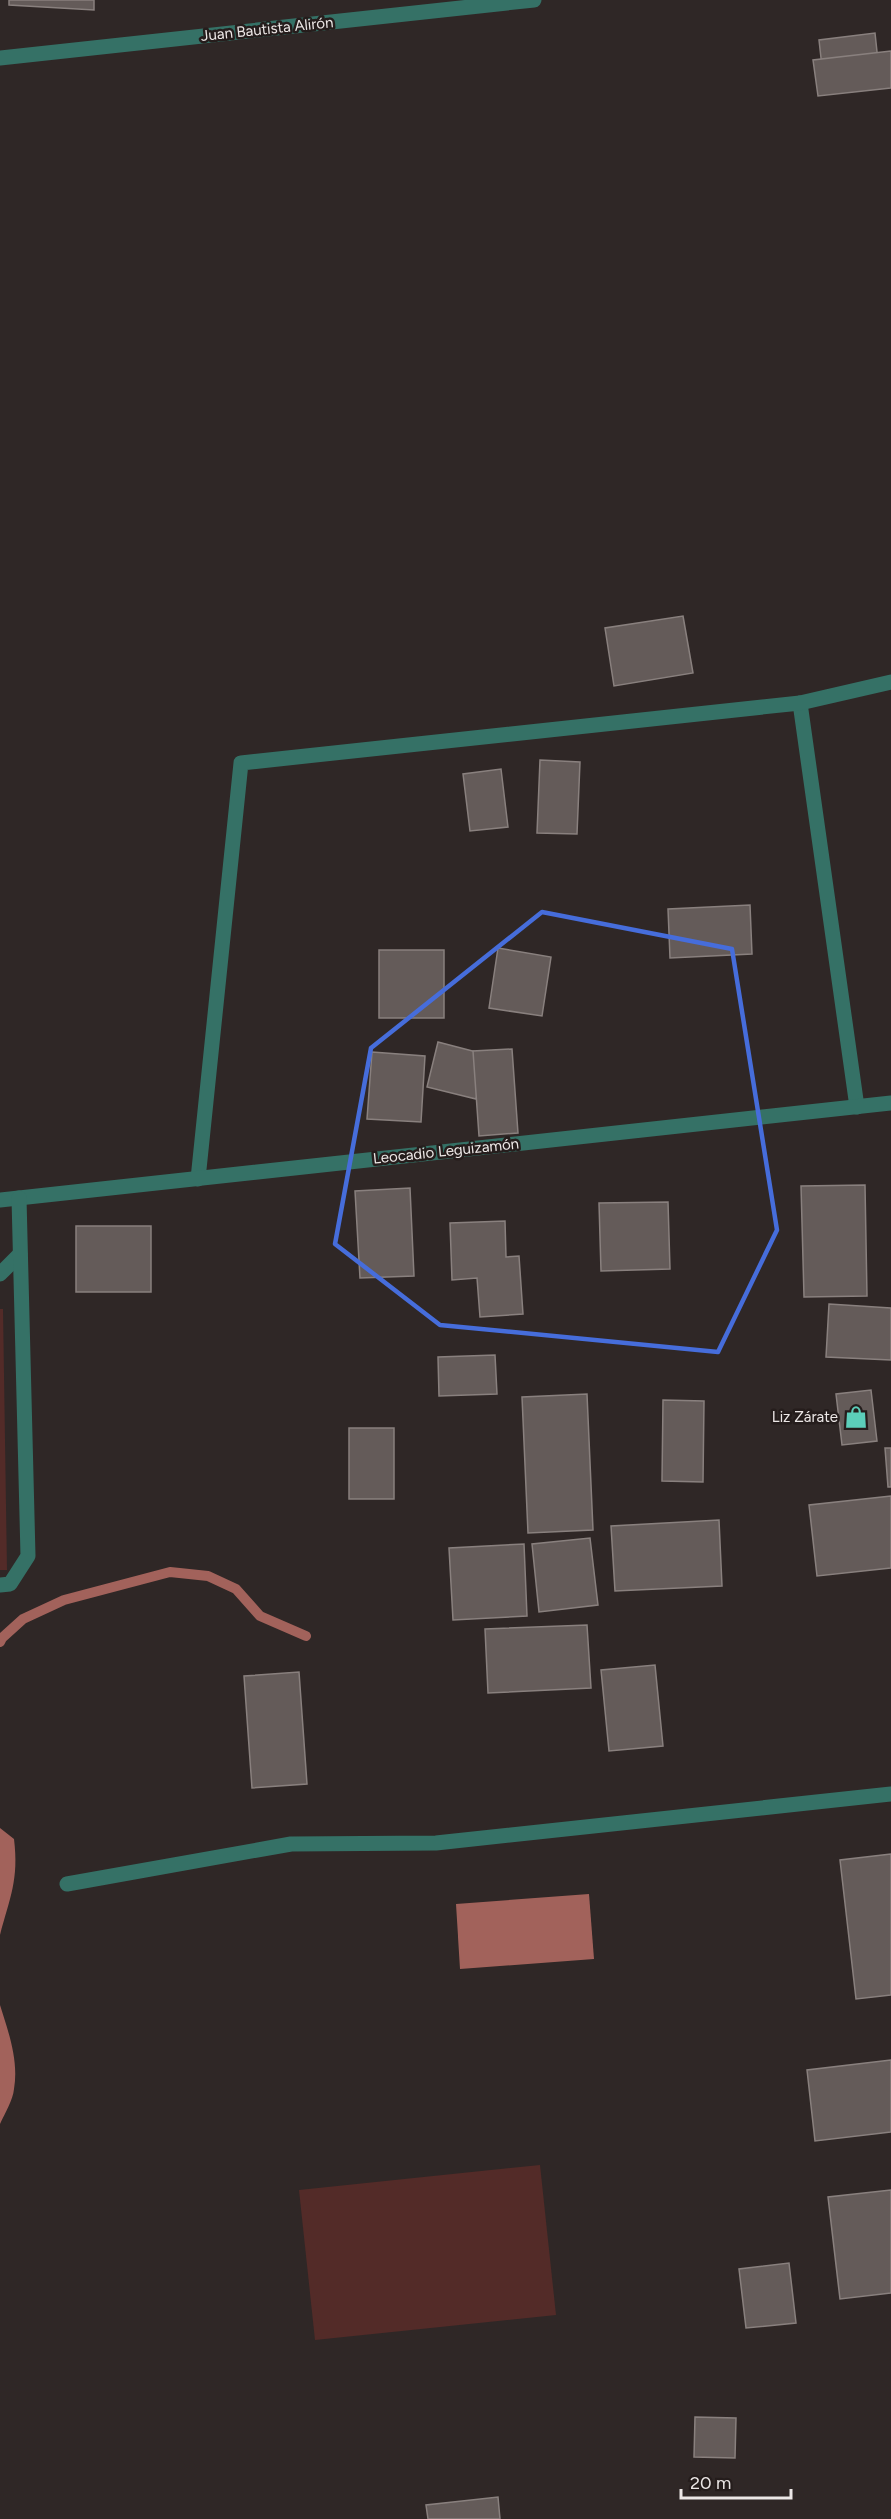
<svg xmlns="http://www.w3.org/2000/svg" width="891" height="2519" viewBox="0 0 891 2519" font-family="Figtree,sans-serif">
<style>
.green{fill:#532b28}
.water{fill:#a2625b}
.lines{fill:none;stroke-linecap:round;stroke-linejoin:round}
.stream{stroke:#a2625b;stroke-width:10}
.building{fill:#645b59;stroke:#89807e;stroke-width:1.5}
.minor{stroke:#357166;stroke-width:15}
.marked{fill:none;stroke:#466ddb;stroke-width:4.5;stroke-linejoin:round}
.labels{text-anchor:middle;stroke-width:5;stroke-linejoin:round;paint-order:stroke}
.street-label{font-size:15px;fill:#ece7e6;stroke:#251d1c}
.poi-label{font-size:15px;fill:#ece7e6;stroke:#251d1c;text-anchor:end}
</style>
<rect width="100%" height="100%" fill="#2f2726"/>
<g class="green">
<polygon points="0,1309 3,1309 7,1570 0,1570"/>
<polygon points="540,2165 556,2315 315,2340 299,2190"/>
</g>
<g class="water">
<path d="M 0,1828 L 14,1839 C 19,1880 10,1897 0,1935 Z"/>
<polygon points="589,1894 594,1959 460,1969 456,1904"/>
<path d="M 0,2005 C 8,2031 19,2060 14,2089 C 13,2100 5,2113 0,2124 Z"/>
</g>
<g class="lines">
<polyline class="stream" points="0,1642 2,1638 23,1619 64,1600 170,1572 208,1576 236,1589 260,1616 306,1636"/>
</g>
<g class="building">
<polygon points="9,0 94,0 94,10 9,5"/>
<polygon points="875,33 878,61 822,67 819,40"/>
<polygon points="891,51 891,88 818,96 813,60"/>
<polygon points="683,616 693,673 614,686 605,628"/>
<polygon points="540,760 580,762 577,834 537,833"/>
<polygon points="501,769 508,827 470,831 463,774"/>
<polygon points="750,905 752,954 670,958 668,909"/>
<polygon points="498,948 551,957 542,1016 489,1008"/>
<rect x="379" y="950" width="65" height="68"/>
<polygon points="438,1042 488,1055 476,1099 427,1087"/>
<polygon points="512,1049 518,1133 479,1136 473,1051"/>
<polygon points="372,1052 425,1056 421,1122 367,1119"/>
<polygon points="865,1185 867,1296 804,1297 801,1186"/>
<polygon points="410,1188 414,1276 360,1278 355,1191"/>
<polygon points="668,1202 670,1269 601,1271 599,1203"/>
<polygon points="505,1221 506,1257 519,1256 523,1314 480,1317 477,1278 452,1280 450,1223"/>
<rect x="76" y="1226" width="75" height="66"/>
<polygon points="829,1304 891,1308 891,1360 826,1357"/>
<polygon points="495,1355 497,1394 439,1396 438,1357"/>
<polygon points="871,1390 877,1441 842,1445 836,1394"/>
<polygon points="587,1394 593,1530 528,1533 522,1397"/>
<polygon points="663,1400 704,1401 703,1482 662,1481"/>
<rect x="349" y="1428" width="45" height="71"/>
<polygon points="885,1448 891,1448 891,1487 888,1487"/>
<polygon points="891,1496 891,1568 817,1576 809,1505"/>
<polygon points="719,1520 722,1586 615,1591 611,1526"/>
<polygon points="590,1538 598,1605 539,1612 532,1544"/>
<polygon points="524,1544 527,1616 453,1620 449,1548"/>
<polygon points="587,1625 591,1688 488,1693 485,1629"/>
<polygon points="655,1665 663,1746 609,1751 601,1670"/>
<polygon points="299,1672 307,1784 252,1788 244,1676"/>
<polygon points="891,1854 891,1995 856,1999 840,1860"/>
<polygon points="891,2060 891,2132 815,2141 807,2070"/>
<polygon points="891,2190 891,2293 840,2299 828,2197"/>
<polygon points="789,2263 796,2323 746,2328 739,2269"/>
<polygon points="695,2417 736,2418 735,2458 694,2457"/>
<polygon points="498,2497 500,2519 428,2519 426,2505"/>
</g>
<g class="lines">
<g class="minor">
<polyline points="0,58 534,0"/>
<polyline points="800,703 857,1107"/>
<polyline points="198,1179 241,763 800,703 891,682"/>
<polyline points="0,1200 891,1103"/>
<polyline points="0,1274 20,1254"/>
<polyline points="0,1585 10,1584 28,1556 19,1198"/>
<polyline points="67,1884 291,1844 436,1843 891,1794"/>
</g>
</g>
<path class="marked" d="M 542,912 L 732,949 L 777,1230 L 718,1352 L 440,1325 L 335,1244 L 371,1048 Z"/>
<defs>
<g id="shop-bare" transform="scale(1.8)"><path d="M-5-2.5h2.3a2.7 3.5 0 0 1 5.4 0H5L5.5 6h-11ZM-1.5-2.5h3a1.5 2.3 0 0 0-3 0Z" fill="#5cceba" stroke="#251d1c" stroke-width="2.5" paint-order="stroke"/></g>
</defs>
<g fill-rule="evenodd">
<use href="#shop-bare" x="856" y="1417"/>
</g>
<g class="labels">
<g class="street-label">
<text transform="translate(267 29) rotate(-6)" y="5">Juan Bautista Alirón</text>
<text transform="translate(446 1151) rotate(-6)" y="5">Leocadio Leguizamón</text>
</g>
<g class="poi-label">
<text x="838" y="1422">Liz Zárate</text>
</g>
</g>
<path d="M681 2489v9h110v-9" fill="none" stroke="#ece7e6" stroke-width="3"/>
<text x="690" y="2489" font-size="18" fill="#ece7e6" stroke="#251d1c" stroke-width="4.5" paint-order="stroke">20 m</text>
</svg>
